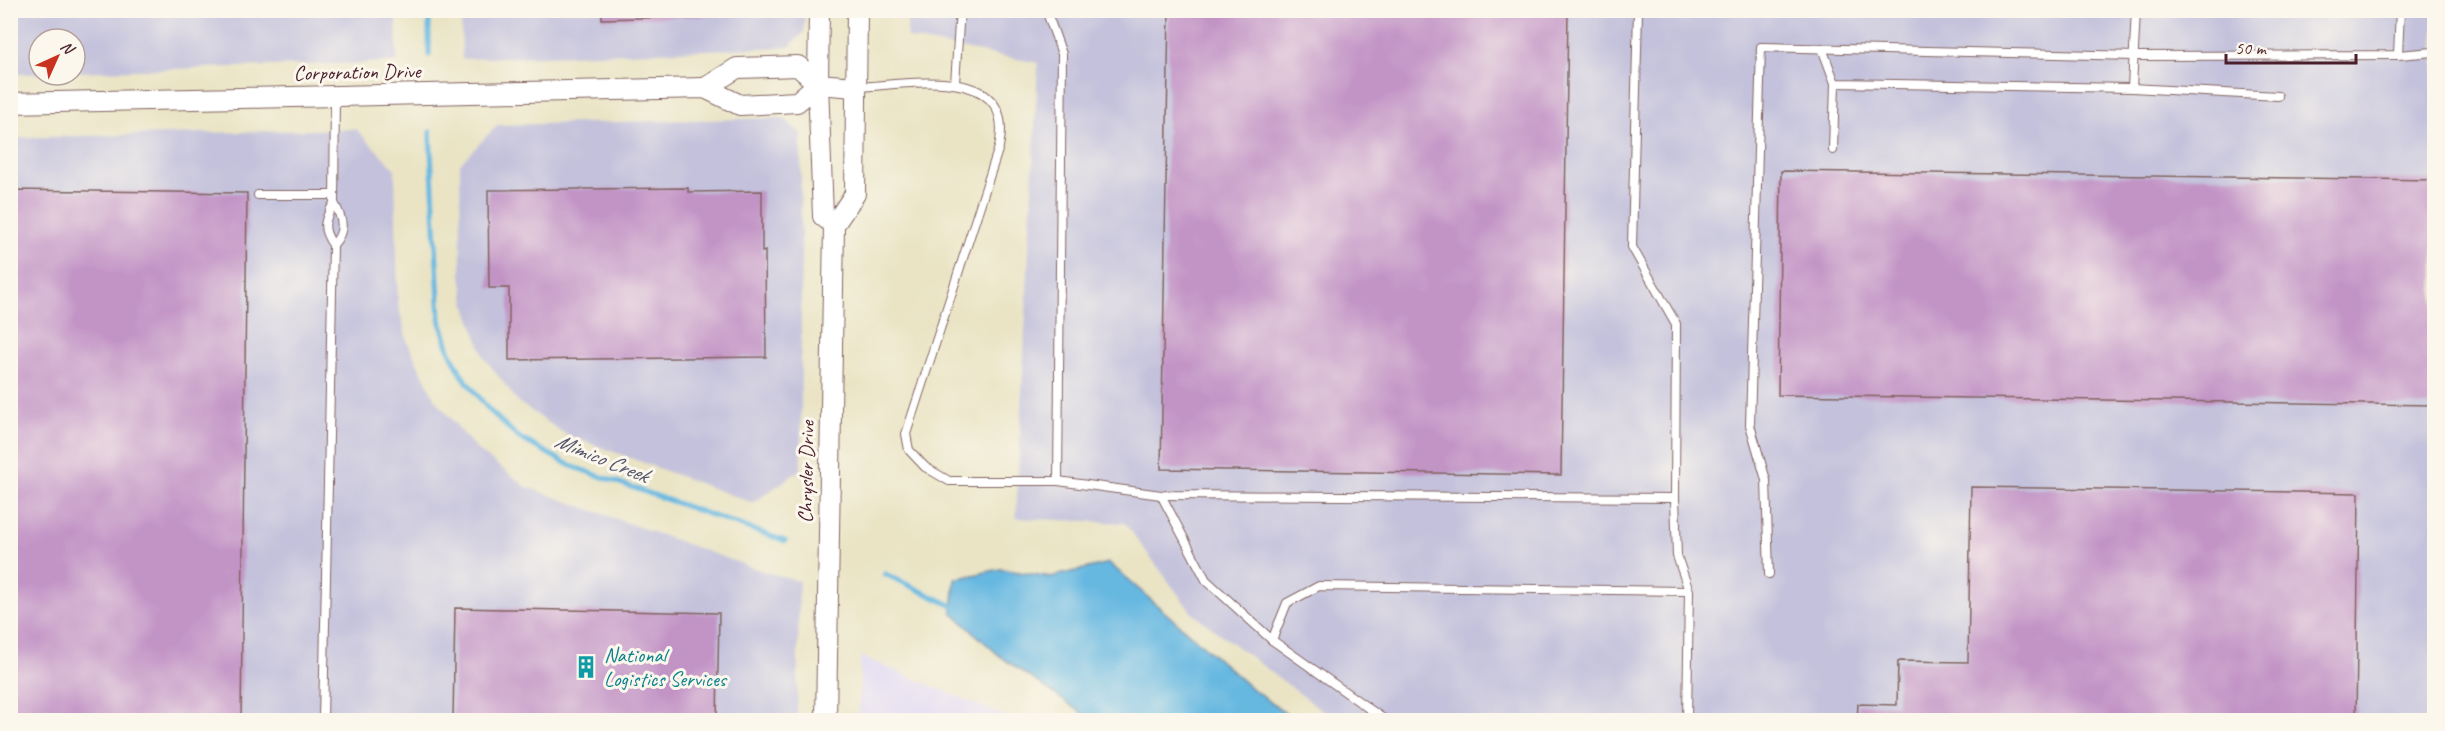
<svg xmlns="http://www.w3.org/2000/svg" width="2445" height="731" viewBox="0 0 2445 731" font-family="Caveat,sans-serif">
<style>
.built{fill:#ded5f5}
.industrial{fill:#c3c1db}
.water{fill:#66b8e1;stroke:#586c86;stroke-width:1.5}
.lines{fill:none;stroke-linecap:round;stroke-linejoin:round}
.stream{stroke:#66b8e1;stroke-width:5}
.building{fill:#c294c6}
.service-casing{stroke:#826461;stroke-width:10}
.tertiary-casing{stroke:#826461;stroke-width:22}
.service{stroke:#fff;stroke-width:8}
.tertiary{stroke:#fff;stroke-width:20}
.labels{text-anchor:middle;stroke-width:6;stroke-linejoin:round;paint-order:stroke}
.street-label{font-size:21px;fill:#4a1f2b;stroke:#fbf7ec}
.culture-label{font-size:21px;fill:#0d838f;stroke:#fbf7ec;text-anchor:start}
.water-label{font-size:22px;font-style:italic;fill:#54556b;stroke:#fbf7ec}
</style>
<rect width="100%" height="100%" fill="#fbf7ec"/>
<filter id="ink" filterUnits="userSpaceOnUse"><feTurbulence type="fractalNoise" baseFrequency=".0167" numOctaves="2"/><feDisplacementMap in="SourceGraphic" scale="12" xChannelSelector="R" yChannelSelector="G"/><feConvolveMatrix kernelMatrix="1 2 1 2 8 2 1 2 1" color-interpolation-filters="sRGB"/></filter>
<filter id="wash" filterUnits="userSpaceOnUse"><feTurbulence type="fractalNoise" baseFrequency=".008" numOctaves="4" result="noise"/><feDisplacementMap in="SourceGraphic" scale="24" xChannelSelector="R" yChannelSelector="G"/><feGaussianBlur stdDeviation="1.35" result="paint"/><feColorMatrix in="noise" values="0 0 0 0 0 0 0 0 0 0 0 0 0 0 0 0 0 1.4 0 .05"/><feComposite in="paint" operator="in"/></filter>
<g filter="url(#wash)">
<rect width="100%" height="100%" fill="#eae4c5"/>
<polygon class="built" points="860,656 1014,720 859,720"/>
<g class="industrial">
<polygon points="907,10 2434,11 2434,720 1335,720 1192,613 1125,523 1016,518 1038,63 907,38"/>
<polygon points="10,11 396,11 397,62 75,72 75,39 39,39 39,74 11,74"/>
<polygon points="461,11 805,11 804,32 789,47 462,59"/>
<polygon points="783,118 801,133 801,469 753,503 565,434 518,402 484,357 465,304 461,274 460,164 497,125"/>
<polygon points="356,129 395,169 398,303 407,341 435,399 476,449 527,487 759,570 799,581 797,720 11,720 10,138"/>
</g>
<polygon class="water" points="1109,563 1251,688 1295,720 1089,720 1082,713 1001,657 952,613 955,579 1000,569 1051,577"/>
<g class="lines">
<g class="stream">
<polyline points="429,10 429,55"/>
<polyline points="430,132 440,320 449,350 462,375 488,409 518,437 571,466 785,541"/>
<polyline points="885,574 957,608"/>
</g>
</g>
<g id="blocks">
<g class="building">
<polygon points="602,10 748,10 748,15 602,19"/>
<polygon points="1169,10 1568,10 1561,475 1161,469"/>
<polygon points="1781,171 2434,180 2434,405 1778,395"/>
<polygon points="688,188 688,192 762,191 762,252 765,251 766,357 509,360 509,288 489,288 488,190"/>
<polygon points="10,190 247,193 241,720 10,720"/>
<polygon points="1971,487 2359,493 2356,720 1857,720 1858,704 1897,705 1898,661 1968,662"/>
<polygon points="455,608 719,613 717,720 453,720"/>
</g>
</g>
</g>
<g filter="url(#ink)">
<use href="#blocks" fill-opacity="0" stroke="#826461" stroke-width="1.5"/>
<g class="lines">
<g class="service-casing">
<g id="service">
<polyline points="1046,10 1062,54 1058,481"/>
<polyline points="1638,10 1632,247 1676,324 1675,498 1677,556 1689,591 1687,720"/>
<polyline points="1822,48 1835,83 2132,88 2278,96"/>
<polyline points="2398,55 2400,10"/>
<polyline points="955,83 960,10"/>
<path d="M 856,87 C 906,85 1017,61 999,147 L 906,434 L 909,450 L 925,467 L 949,481 L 1058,481 L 1161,495 L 1675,498"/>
<polyline points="2132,88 2136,10"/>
<polyline points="1833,150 1835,83"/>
<polyline points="258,195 334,195"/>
<polyline points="334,203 335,97"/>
<polyline points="1161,495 1206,580 1272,640 1385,720"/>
<polyline points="1769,574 1766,480 1750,425 1761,47 2135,56 2398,55 2434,52"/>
<polyline points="1272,640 1287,603 1319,586 1689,591"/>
<path d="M 323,720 L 333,245 C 321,229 324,220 334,203 C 343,219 346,231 333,245"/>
</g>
</g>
<g class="tertiary-casing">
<g id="tertiary">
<polyline points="819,10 818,84 823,216 834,225"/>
<polyline points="705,88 737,68 798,66 818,84 855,87"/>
<polyline points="10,103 705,88 740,105 797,102 818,84"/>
<polyline points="826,720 834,225 855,194 857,10"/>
</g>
</g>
<use href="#service" class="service"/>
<use href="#tertiary" class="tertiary"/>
</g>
</g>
<defs>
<g id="building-bare" transform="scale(1.8)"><path d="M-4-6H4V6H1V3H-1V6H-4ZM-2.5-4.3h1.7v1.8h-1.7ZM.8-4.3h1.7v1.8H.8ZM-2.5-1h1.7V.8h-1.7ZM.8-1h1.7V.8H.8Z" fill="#0f9aa8" stroke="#fbf7ec" stroke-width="2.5" paint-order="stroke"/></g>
</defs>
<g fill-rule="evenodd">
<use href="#building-bare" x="586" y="667"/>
</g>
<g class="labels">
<g class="street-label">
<text transform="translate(357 72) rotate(-1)" y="7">Corporation Drive</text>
<text transform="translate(806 472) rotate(-89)" y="7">Chrysler Drive</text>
</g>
<g class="culture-label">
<text x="604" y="662">National<tspan x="604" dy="24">Logistics Services</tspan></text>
</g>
<g class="water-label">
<text transform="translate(602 457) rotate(22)" y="8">Mimico Creek</text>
</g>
</g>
<rect width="2445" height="731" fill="none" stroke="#fbf7ec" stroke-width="36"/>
<g transform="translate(57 57) rotate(45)"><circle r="28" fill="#fbf7ec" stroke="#b4a19f" stroke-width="1.5"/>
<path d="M0-4.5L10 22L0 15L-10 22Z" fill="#c8321e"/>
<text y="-9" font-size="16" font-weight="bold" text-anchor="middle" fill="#4a1f2b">N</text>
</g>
<path d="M2226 54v9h130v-9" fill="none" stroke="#4a1f2b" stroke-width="3"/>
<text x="2235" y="54" font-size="18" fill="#4a1f2b" stroke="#fbf7ec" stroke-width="4.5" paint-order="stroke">50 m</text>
</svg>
